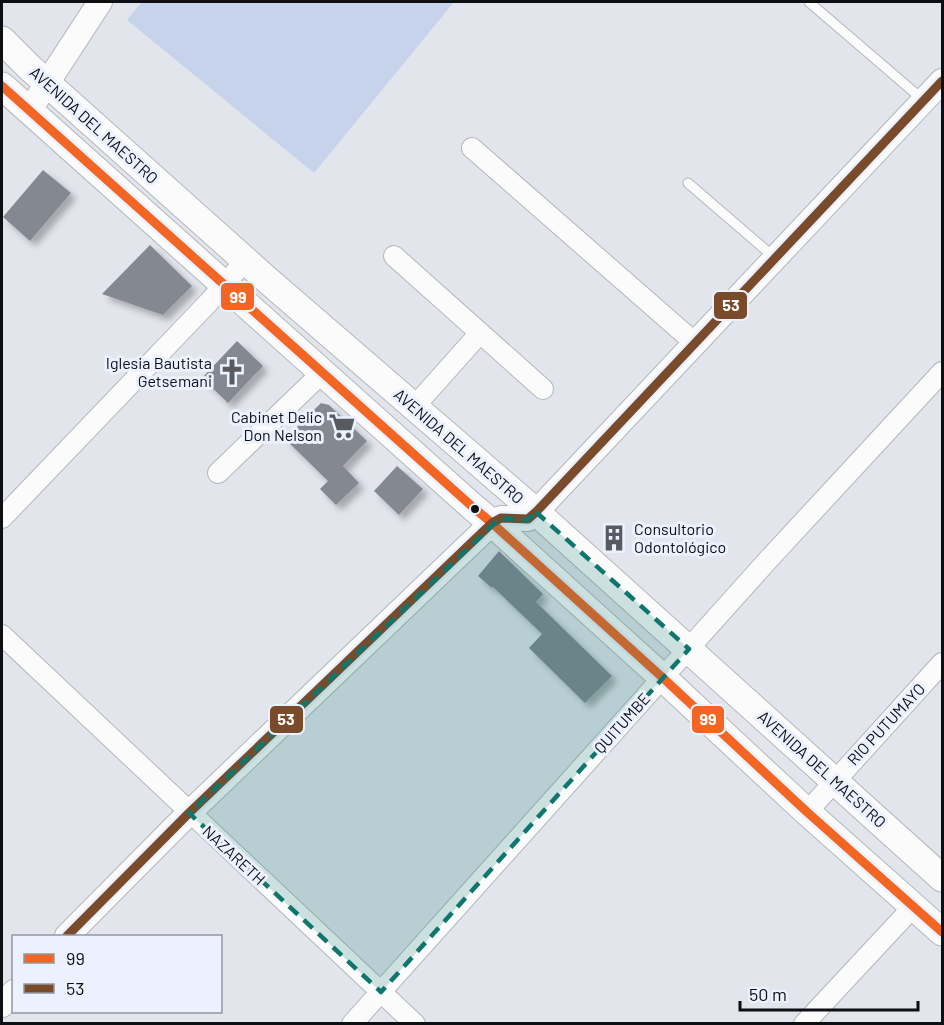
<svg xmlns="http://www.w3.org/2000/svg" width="944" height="1025" viewBox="0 0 944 1025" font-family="Barlow,sans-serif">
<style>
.green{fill:#c7d3eb}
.building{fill:#838891;filter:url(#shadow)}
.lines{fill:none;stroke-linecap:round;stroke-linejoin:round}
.service-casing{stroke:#b4b6bb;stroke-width:11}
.minor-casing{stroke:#b4b6bb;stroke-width:22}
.tertiary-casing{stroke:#b4b6bb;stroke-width:26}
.secondary-casing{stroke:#b4b6bb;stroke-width:29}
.service{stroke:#fbfbfc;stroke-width:9}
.minor{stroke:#fbfbfc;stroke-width:20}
.tertiary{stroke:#fbfbfc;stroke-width:24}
.secondary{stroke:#fbfbfc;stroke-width:27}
.bus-1-casing{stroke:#ebf1fe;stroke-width:14}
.bus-2-casing{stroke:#ebf1fe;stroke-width:14}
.bus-1{stroke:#f26522;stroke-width:9}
.bus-2{stroke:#7a4b2a;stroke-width:9}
.marked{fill:#0f766e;fill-opacity:0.2;stroke:#0f766e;stroke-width:4.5;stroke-dasharray:12 8;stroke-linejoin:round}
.bus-dot{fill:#0d0f13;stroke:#ebf1fe;stroke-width:2}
.labels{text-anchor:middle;stroke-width:6;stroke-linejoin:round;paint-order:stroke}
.street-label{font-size:16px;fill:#0d0f13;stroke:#ebf1fe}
.poi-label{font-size:16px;fill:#0d0f13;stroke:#ebf1fe;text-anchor:end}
.line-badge{stroke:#ebf1fe;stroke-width:2}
.badge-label{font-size:16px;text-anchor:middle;font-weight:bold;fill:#fff}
</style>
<defs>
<filter id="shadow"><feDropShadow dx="5.5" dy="5.5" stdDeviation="3" flood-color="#0004"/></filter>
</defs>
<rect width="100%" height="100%" fill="#e2e5ec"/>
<polygon class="green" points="142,2 454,2 314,173 127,20"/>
<g class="building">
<polygon points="43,170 71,193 30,241 3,217"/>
<polygon points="150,245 192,286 163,315 102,294"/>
<polygon points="237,341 263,366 228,403 202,378"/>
<polygon points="321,403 329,405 367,441 343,466 359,483 336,505 320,489 328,481 285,439"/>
<polygon points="397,466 423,489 399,515 374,491"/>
<polygon points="499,551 543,594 536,602 612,676 585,703 529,648 542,634 493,587 492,588 478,576"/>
</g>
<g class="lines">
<g class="service-casing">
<g id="service">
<polyline points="809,2 922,99"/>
<polyline points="688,183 775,258"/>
</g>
</g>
<g class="minor-casing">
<g id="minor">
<polyline points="472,148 695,343"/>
<polyline points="394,256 543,389"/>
<polyline points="414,407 480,333"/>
<polyline points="218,473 322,373"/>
<polyline points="2,518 209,302 245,261"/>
<polyline points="2,635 415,1024"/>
<polyline points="807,812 942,663"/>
<polyline points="352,1024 768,560 942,372"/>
<polyline points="804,1024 914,906"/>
</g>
</g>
<g class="tertiary-casing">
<g id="tertiary">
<polyline points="29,111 100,2"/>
<polyline points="67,936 189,813 492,523 501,518 528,519 536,512 942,81"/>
<polyline points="2,1005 14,992"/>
</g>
</g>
<g class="secondary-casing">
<g id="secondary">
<polyline points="2,40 29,67 265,278 536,512 942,878"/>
<polyline points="2,86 475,509 492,523 663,678 807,812 942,932"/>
</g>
</g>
<use href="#service" class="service"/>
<use href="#minor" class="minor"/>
<use href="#tertiary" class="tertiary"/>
<use href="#secondary" class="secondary"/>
<g class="bus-1-casing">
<polyline id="bus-1" points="2,86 475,509 492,523 663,678 807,812 942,932"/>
</g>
<g class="bus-2-casing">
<polyline id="bus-2" points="67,936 189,813 492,523 501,518 528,519 536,512 942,81"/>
</g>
<use href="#bus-1" class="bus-1"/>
<use href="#bus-2" class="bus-2"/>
</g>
<path class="marked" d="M 536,512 L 689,649 L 381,992 L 189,813 L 500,518 L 527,520 Z"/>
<defs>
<g id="church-bare" transform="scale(2.07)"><path d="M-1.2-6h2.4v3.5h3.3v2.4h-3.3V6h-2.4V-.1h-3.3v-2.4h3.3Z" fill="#585a5f" stroke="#ebf1fe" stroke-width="2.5" paint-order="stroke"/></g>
<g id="supermarket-bare" transform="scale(2.07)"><path d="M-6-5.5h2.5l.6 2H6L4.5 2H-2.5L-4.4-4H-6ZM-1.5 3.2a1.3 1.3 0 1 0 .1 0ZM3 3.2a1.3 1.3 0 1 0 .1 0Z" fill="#585a5f" stroke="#ebf1fe" stroke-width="2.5" paint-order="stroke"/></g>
<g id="building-bare" transform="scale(2.07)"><path d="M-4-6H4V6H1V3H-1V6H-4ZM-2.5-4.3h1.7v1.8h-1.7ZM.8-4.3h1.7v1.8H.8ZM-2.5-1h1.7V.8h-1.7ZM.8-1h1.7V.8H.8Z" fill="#585a5f" stroke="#ebf1fe" stroke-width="2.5" paint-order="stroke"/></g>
</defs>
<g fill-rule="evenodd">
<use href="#church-bare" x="232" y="372"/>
<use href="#supermarket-bare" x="342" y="426"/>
<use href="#building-bare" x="614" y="538"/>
</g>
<circle class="bus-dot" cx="475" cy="509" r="5"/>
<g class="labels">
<g class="street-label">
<text transform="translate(94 125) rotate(42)" y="6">AVENIDA DEL MAESTRO</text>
<text transform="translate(459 446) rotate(41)" y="6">AVENIDA DEL MAESTRO</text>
<text transform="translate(622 723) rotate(-48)" y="6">QUITUMBE</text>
<text transform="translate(886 724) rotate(-47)" y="6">RIO PUTUMAYO</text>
<text transform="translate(822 769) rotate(42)" y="6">AVENIDA DEL MAESTRO</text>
<text transform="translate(234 855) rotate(43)" y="6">NAZARETH</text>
</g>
<g class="poi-label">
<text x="212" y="369">Iglesia Bautista<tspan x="212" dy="18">Getsemani</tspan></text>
<text x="322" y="423">Cabinet Delic<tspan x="322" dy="18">Don Nelson</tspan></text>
<text x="634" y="535" text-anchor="start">Consultorio<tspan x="634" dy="18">Odontológico</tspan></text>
</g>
</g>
<g class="line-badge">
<rect x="220" y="282" width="35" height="29" rx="6" fill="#f26522"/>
<rect x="713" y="291" width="35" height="29" rx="6" fill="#7a4b2a"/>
<rect x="691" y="705" width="34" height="29" rx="6" fill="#f26522"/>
<rect x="269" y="705" width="35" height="29" rx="6" fill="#7a4b2a"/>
</g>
<g class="badge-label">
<text x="238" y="303">99</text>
<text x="731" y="311">53</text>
<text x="708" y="725">99</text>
<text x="286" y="725">53</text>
</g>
<rect width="944" height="1025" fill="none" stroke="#0d0f13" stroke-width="6"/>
<rect x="12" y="935" width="210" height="78" fill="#ebf1fe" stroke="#9297a0" stroke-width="1.5"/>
<rect x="24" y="954" width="30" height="9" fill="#f26522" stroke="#9297a0" stroke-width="1.5"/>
<text x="66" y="965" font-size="18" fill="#0d0f13">99</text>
<rect x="24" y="984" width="30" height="9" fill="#7a4b2a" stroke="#9297a0" stroke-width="1.5"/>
<text x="66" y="995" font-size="18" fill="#0d0f13">53</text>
<path d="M740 1001v9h178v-9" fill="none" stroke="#0d0f13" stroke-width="3"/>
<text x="749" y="1001" font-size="18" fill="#0d0f13" stroke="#ebf1fe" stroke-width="4.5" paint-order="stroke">50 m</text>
</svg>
